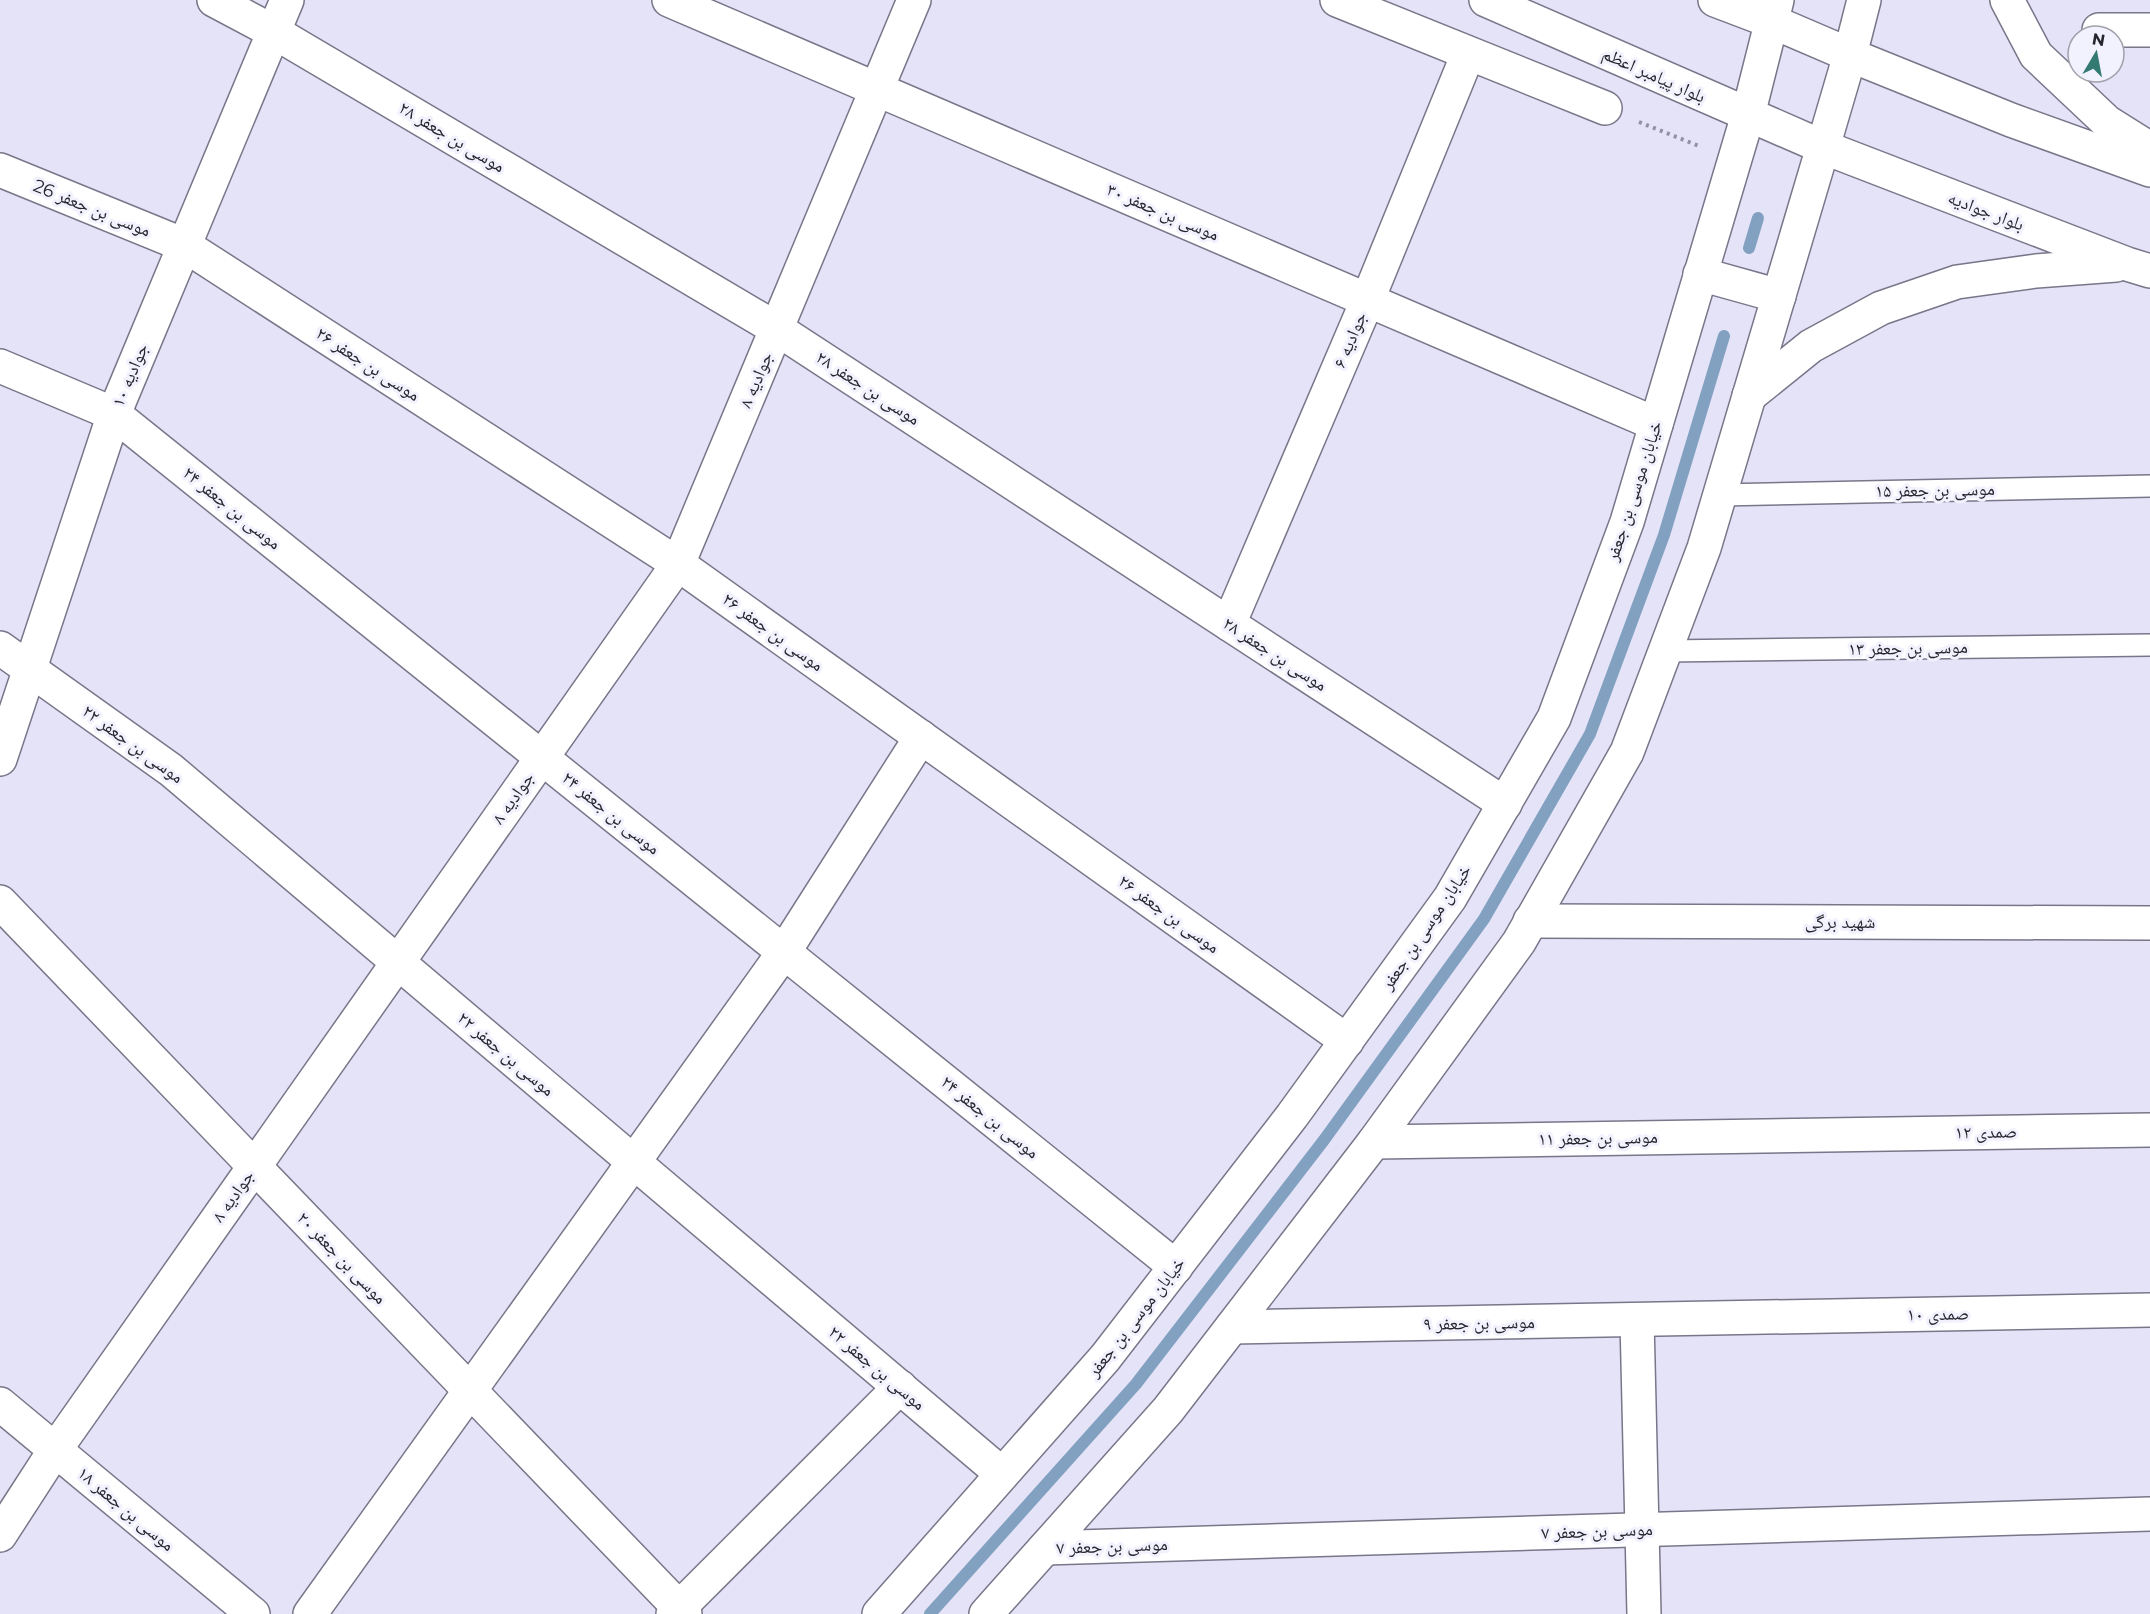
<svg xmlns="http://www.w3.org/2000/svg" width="2150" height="1614" viewBox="0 0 2150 1614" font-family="Montserrat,'Noto Naskh Arabic',sans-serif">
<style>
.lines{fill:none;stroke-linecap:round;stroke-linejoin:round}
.stream{stroke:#82a0bf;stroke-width:12}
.service-casing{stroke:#797689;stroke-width:24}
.minor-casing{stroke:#797689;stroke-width:36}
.secondary-casing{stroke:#797689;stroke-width:36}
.primary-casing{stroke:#797689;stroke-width:36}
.path{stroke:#9391a1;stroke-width:4;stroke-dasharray:3 4.5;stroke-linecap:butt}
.service{stroke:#fff;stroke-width:21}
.minor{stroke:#fff;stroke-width:33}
.secondary{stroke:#fff;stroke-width:33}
.primary{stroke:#fff;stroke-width:33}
.labels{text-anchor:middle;stroke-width:6;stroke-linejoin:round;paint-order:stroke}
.street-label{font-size:18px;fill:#27262e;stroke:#f2f1fe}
</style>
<rect width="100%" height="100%" fill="#e5e3f8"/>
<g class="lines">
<g class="stream">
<polyline points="1749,248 1758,218"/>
<polyline points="930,1614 1136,1384 1324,1140 1484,919 1590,734 1664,535 1724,336"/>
</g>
<g class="service-casing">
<g id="service">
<polyline points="1720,495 2150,486"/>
<polyline points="1666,651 2150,645"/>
</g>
</g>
<g class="minor-casing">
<g id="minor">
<polyline points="214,0 274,32 777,329 1505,804"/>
<polyline points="669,0 1656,424"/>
<polyline points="1337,0 1605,108"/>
<polyline points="2099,30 2150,30"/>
<polyline points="0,170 184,245 678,564 1347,1041"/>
<polyline points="0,366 114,414 1176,1267"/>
<polyline points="1229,624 1368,299 1468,54"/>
<polyline points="0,648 171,770 1002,1474"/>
<polyline points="0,759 114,414 287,0"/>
<polyline points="0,902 685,1614"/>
<polyline points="1530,921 2150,923"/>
<polyline points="1374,1142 2150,1130"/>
<polyline points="1637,1320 1644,1614"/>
<polyline points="1232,1327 2150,1310"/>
<polyline points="0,1404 253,1614"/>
<polyline points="0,1535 55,1450 678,564 914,0"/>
<polyline points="1045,1548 2150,1514"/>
<polyline points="310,1614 784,952 921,737"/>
<polyline points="673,1614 900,1387"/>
</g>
</g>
<g class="secondary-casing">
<g id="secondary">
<polyline points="1864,0 1850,55 2011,120 2150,170"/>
<polyline points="2007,0 2036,55 2107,122 2150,149"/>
<polyline points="1700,274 1779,296"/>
<polyline points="1749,396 1811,346 1881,308 1957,282 2036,271 2116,265"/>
<polyline points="879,1614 1105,1358 1292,1116 1450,898 1554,718 1627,522 1748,115 1777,0"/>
<polyline points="986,1614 1168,1410 1374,1142 1519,942 1627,752 1704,548 1823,147 2127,264 2150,271"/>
</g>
</g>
<g class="primary-casing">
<polyline id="primary" points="1486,0 1823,147 1850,55 1773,22 1715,0"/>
</g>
<polyline class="path" points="1639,122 1699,146"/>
<use href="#service" class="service"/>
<use href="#minor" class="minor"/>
<use href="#secondary" class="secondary"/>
<use href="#primary" class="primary"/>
</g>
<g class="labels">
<g class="street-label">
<text transform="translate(1654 75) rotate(24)" y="6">بلوار پیامبر اعظم</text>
<text transform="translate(452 137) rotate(31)" y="6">موسی بن جعفر ۲۸</text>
<text transform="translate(92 208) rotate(22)" y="6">موسی بن جعفر 26</text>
<text transform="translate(1986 211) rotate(21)" y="6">بلوار جوادیه</text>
<text transform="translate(1163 212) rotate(23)" y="6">موسی بن جعفر ۳۰</text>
<text transform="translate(1350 340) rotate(-67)" y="6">جوادیه ۶</text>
<text transform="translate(368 364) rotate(33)" y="6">موسی بن جعفر ۲۶</text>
<text transform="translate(130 375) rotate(-67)" y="6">جوادیه ۱۰</text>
<text transform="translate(756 380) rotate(-67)" y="6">جوادیه ۸</text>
<text transform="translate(868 388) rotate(33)" y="6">موسی بن جعفر ۲۸</text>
<text transform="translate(1935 490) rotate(-1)" y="6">موسی بن جعفر ۱۵</text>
<text transform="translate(1634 491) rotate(-72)" y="6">خیابان موسی بن جعفر</text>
<text transform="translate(232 508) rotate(39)" y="6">موسی بن جعفر ۲۴</text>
<text transform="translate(773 632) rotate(36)" y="6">موسی بن جعفر ۲۶</text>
<text transform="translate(1908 648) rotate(-1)" y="6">موسی بن جعفر ۱۳</text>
<text transform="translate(1275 654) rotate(33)" y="6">موسی بن جعفر ۲۸</text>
<text transform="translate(133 744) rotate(36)" y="6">موسی بن جعفر ۲۲</text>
<text transform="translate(513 798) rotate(-55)" y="6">جوادیه ۸</text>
<text transform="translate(611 813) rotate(39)" y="6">موسی بن جعفر ۲۴</text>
<text transform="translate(1169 914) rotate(36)" y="6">موسی بن جعفر ۲۶</text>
<text x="1840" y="928">شهید برگی</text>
<text transform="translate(1426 927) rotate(-56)" y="6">خیابان موسی بن جعفر</text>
<text transform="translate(506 1054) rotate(40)" y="6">موسی بن جعفر ۲۲</text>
<text transform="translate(990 1117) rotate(39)" y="6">موسی بن جعفر ۲۴</text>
<text transform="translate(1986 1132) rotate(-1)" y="6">صمدی ۱۲</text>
<text transform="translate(1598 1138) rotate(-1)" y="6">موسی بن جعفر ۱۱</text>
<text transform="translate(233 1196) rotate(-55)" y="6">جوادیه ۸</text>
<text transform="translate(342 1258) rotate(46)" y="6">موسی بن جعفر ۲۰</text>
<text transform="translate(1938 1314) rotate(-1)" y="6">صمدی ۱۰</text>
<text transform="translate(1136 1317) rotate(-52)" y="6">خیابان موسی بن جعفر</text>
<text transform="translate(1479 1323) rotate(-1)" y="6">موسی بن جعفر ۹</text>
<text transform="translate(877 1368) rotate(40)" y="6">موسی بن جعفر ۲۲</text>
<text transform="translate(126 1509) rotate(40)" y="6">موسی بن جعفر ۱۸</text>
<text transform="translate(1597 1531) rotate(-2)" y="6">موسی بن جعفر ۷</text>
<text transform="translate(1112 1546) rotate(-2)" y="6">موسی بن جعفر ۷</text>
</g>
</g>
<g transform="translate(2096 54) rotate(10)"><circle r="28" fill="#f2f1fe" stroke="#a1a0ab" stroke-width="1.5"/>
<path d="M0-4.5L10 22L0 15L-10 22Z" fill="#337a73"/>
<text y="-9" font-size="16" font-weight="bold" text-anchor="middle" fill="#27262e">N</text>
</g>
</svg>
